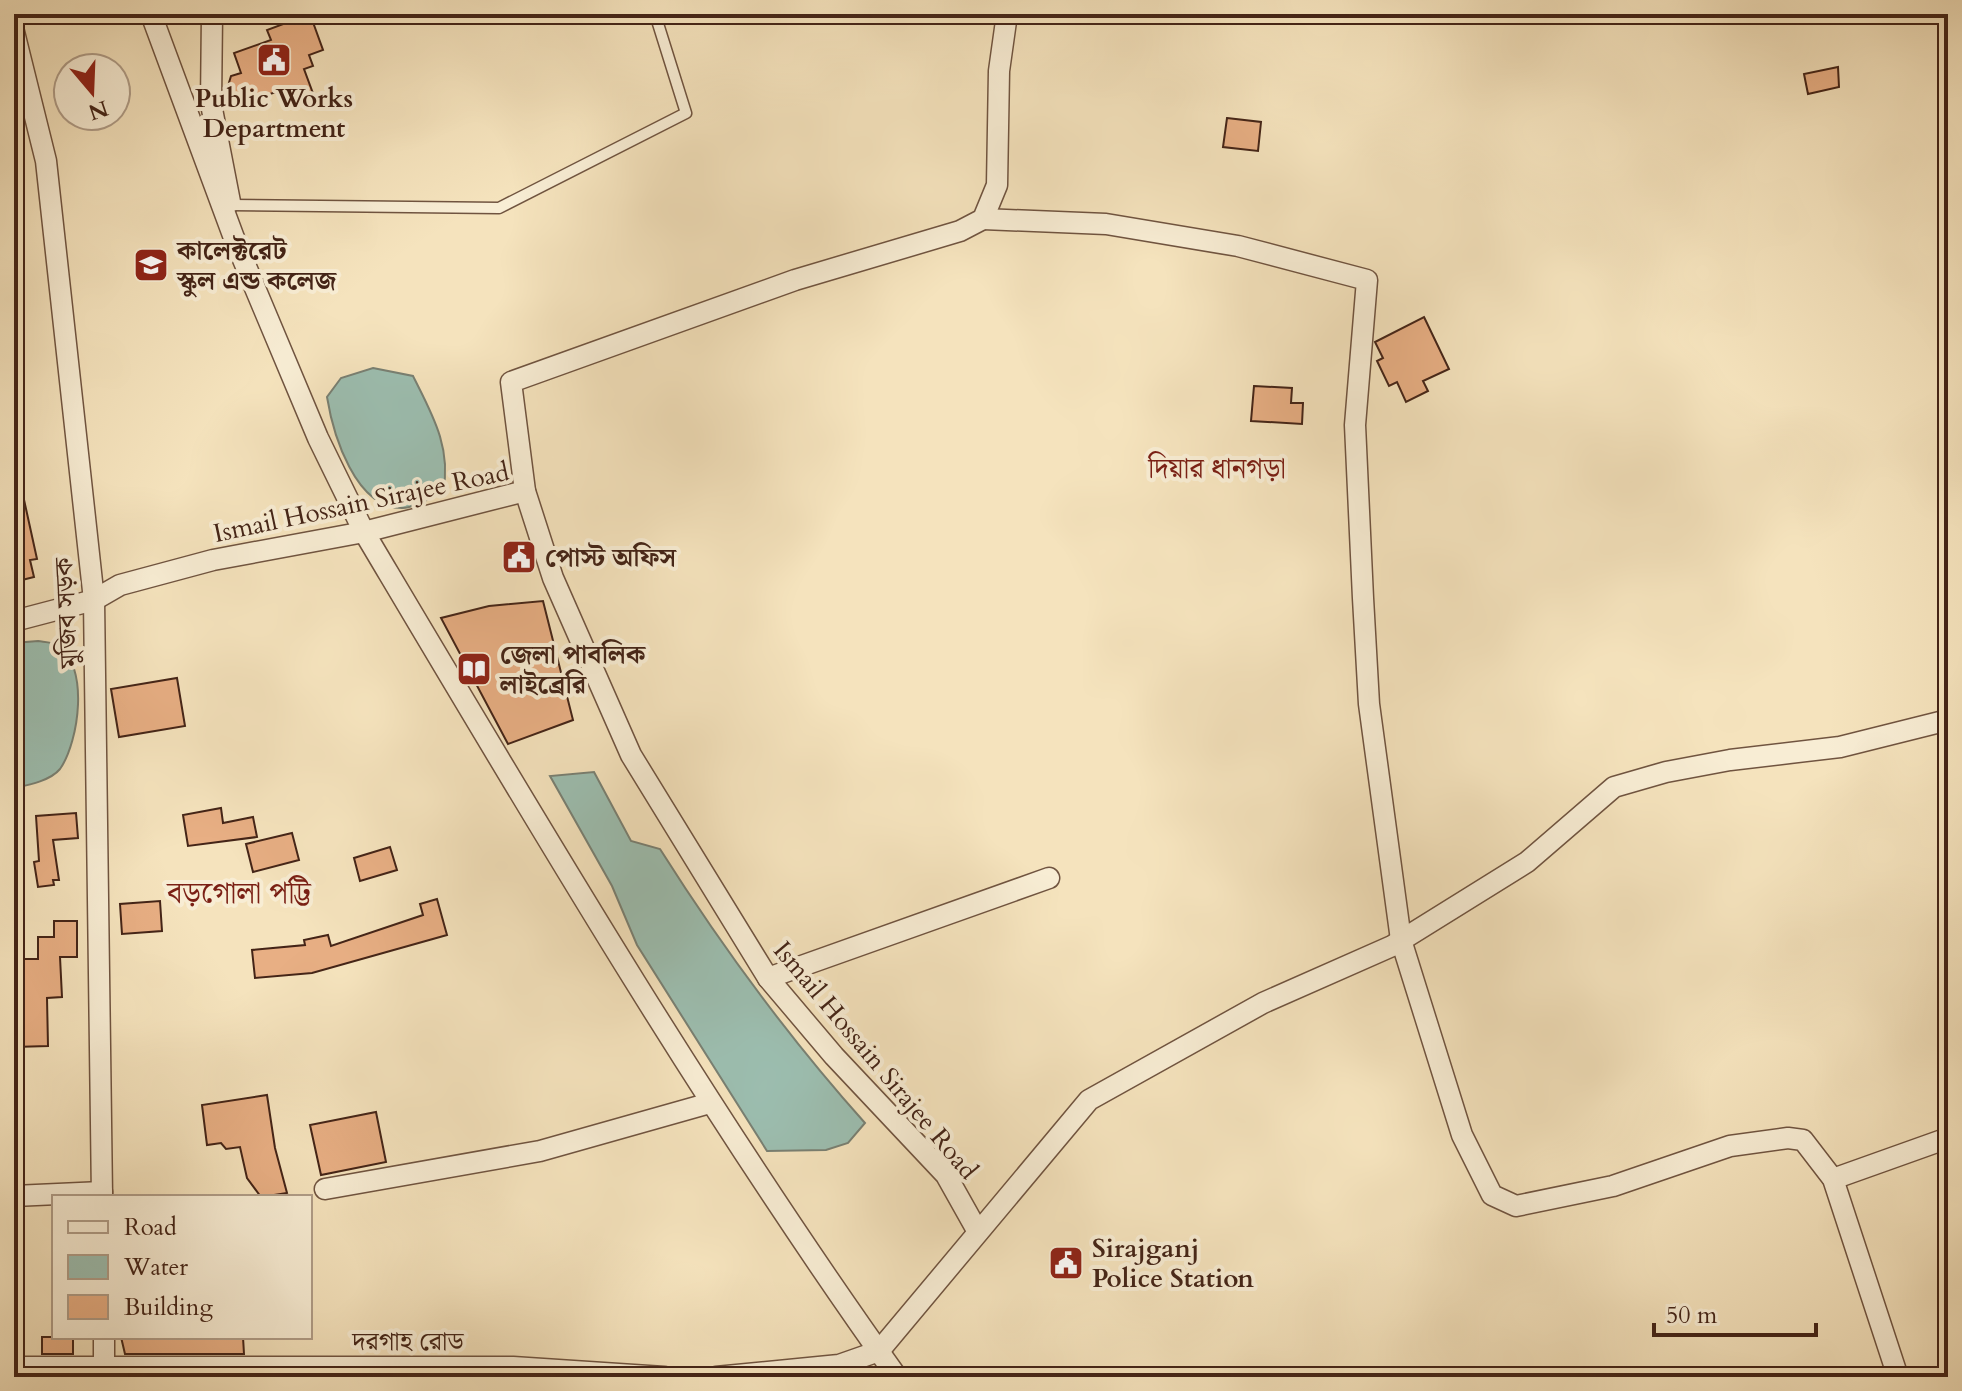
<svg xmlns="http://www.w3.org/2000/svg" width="1962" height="1391" viewBox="0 0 1962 1391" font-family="Cardo,'Noto Serif Bengali',serif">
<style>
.water{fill:#9cbeb0;stroke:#798073;stroke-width:2}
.building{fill:#e8af84;stroke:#442417;stroke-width:2}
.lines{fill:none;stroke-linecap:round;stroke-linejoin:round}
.lane-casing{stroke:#705440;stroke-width:13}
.street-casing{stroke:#705440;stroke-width:23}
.lane{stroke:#f8edd4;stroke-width:10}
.street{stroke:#f8edd4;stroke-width:20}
.labels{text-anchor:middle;stroke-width:8;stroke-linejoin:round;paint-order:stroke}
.poi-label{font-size:26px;font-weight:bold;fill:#442417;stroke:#f8edd4;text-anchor:start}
.street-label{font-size:26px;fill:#442417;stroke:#f8edd4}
.neighbourhood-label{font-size:28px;fill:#7a1f14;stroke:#f8edd4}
.quarter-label{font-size:30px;fill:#7a1f14;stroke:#f8edd4}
</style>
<rect width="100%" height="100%" fill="#f5e3bd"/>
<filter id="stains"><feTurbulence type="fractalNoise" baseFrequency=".0025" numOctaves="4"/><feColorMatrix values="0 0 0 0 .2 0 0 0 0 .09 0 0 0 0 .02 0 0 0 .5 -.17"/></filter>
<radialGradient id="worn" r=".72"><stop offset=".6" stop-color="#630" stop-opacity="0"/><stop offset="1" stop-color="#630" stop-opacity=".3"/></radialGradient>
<g class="water">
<path d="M 373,368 L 413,376 C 432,414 452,448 443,492 C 432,497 415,508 403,508 C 355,509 333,434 327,397 L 341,378 Z"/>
<path d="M 38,641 C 44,642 52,642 57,645 C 90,665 79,742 60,769 C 50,781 28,785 14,788 L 14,643 Z"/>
<path d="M 594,772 L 631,841 L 660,849 C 722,947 788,1037 865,1123 L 848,1143 L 826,1150 L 767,1151 L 637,945 L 612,886 L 550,776 Z"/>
</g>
<g class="building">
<polygon points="310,14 323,50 309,55 313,66 304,69 314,96 295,102 290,87 236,106 228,86 231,76 241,73 234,53 271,40 267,30"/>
<polygon points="1838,67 1839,87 1808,94 1804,74"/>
<polygon points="1227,118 1261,122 1258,151 1223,147"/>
<polygon points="1424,317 1449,369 1423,381 1428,391 1406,402 1397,382 1389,386 1377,361 1383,358 1375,342"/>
<polygon points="1254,386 1292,388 1291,403 1303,403 1302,424 1251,421"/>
<polygon points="21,486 37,559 30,560 34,577 14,582 14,487"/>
<polygon points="543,601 573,720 508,744 441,618 489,606"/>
<polygon points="177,678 185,726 119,737 111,689"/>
<polygon points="221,808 223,823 253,817 257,837 188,846 183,815"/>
<polygon points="76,813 78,838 53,840 59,880 53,880 54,885 38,887 34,862 39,861 36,816"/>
<polygon points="292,833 299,860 253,872 246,844"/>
<polygon points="390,847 397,870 360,881 354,858"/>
<polygon points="437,899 447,935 312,973 255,978 252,950 305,945 304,940 328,935 331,946 423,915 420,904"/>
<polygon points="160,901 162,931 122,934 120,904"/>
<polygon points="54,921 77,921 77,957 60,957 62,997 47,998 48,1046 14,1047 14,959 38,959 38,937 54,937"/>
<polygon points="267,1095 275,1148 287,1193 261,1197 247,1178 240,1147 226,1149 221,1143 207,1145 202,1105"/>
<polygon points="376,1112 386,1162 321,1175 310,1125"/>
<rect x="42" y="1337" width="31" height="17"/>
<polygon points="121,1337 243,1337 244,1354 125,1354"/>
</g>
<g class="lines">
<g class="lane-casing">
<polyline id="lane" points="230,205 499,208 686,113 655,14"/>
</g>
<g class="street-casing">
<g id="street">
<path d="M 151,14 L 234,238 L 318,438 L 364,532 C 534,818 704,1107 897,1377"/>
<polyline points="212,14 211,104 230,202"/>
<polyline points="14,32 46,161 94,600 102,1197"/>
<polyline points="983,219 1106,224 1238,246 1367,280 1355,425 1363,598 1369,704 1401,940 1462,1135 1492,1195 1516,1206 1613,1186 1730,1146 1788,1138 1803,1140 1833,1179 1898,1377"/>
<polyline points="14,621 94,600 120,585 213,560 364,532 525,491"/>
<polyline points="768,978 1049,878"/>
<polyline points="1833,1179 1948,1138"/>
<polyline points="325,1189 540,1151 710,1103"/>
<polyline points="14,1196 102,1192"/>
<polyline points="978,1232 946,1175 834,1056 768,978 631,755 553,578 525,491 511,382 795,280 960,231 983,219 997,185 999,71 1007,14"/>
<polyline points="104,1337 104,1377"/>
<polyline points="14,1367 513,1367 664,1377"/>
<polyline points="716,1377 839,1365 879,1351 1089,1100 1263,1003 1392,946 1527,862 1614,787 1666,772 1730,760 1840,747 1948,720"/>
</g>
</g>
<use href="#lane" class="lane"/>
<use href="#street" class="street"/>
</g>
<defs>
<g id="civic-square" transform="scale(1.8)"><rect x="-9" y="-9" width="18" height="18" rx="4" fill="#8f2418" stroke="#f8edd4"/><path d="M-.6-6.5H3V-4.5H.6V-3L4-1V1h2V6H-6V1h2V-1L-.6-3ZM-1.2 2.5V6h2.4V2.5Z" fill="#fff"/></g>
<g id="school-square" transform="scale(1.8)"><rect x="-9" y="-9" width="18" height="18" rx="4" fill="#8f2418" stroke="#f8edd4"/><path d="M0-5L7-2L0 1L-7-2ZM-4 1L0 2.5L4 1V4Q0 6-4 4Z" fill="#fff"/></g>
<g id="library-square" transform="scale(1.8)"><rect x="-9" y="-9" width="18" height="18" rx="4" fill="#8f2418" stroke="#f8edd4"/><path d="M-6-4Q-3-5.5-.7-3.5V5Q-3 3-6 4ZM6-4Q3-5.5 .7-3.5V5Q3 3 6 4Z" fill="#fff"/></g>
</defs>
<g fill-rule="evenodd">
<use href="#civic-square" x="274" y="60"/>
<use href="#school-square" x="151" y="265"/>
<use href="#civic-square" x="519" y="557"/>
<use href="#library-square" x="474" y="669"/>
<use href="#civic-square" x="1066" y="1263"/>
</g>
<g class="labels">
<g class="poi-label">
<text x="274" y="107" text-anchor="middle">Public Works<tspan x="274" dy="30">Department</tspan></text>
<text x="177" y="259">কালেক্টরেট<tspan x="177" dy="30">স্কুল এন্ড কলেজ</tspan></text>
<text x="545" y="566">পোস্ট অফিস</text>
<text x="500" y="663">জেলা পাবলিক<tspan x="500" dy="30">লাইব্রেরি</tspan></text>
<text x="1092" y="1257">Sirajganj<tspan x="1092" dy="30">Police Station</tspan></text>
</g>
<g class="street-label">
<text transform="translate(361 502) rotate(-12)" y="9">Ismail Hossain Sirajee Road</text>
<text transform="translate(66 613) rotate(-93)" y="9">মুজিব সড়ক</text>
<text transform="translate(876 1060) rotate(50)" y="9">Ismail Hossain Sirajee Road</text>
<text x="408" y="1350">দরগাহ রোড</text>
</g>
<g class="neighbourhood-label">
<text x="1217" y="478">দিয়ার ধানগড়া</text>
</g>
<g class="quarter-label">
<text x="239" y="903">বড়গোলা পট্টি</text>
</g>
</g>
<rect width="1962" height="1391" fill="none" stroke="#f5e3bd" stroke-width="48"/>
<rect x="16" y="16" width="1930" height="1359" fill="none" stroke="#442417" stroke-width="4"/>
<rect x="24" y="24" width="1914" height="1343" fill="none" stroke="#442417" stroke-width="2"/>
<rect x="52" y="1195" width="260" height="144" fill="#f8edd4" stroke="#b09d88" stroke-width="2"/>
<rect x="68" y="1221" width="40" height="12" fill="#f8edd4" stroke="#b09d88" stroke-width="2"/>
<text x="124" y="1235" font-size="24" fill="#442417">Road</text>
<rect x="68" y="1255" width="40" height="24" fill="#9cbeb0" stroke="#b09d88" stroke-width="2"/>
<text x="124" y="1275" font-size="24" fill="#442417">Water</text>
<rect x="68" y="1295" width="40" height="24" fill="#e8af84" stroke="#b09d88" stroke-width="2"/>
<text x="124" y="1315" font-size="24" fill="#442417">Building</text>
<g transform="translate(92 92) rotate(161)"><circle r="38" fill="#f8edd4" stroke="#b09d88" stroke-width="2"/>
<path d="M0-6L14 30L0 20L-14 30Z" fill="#8f2418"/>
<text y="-12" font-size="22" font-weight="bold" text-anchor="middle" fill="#442417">N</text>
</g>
<path d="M1654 1323v12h162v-12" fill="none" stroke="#442417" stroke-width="4"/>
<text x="1666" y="1323" font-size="24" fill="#442417" stroke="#f8edd4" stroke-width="6" paint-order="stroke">50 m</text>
<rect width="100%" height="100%" filter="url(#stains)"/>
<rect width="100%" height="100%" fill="url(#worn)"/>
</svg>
